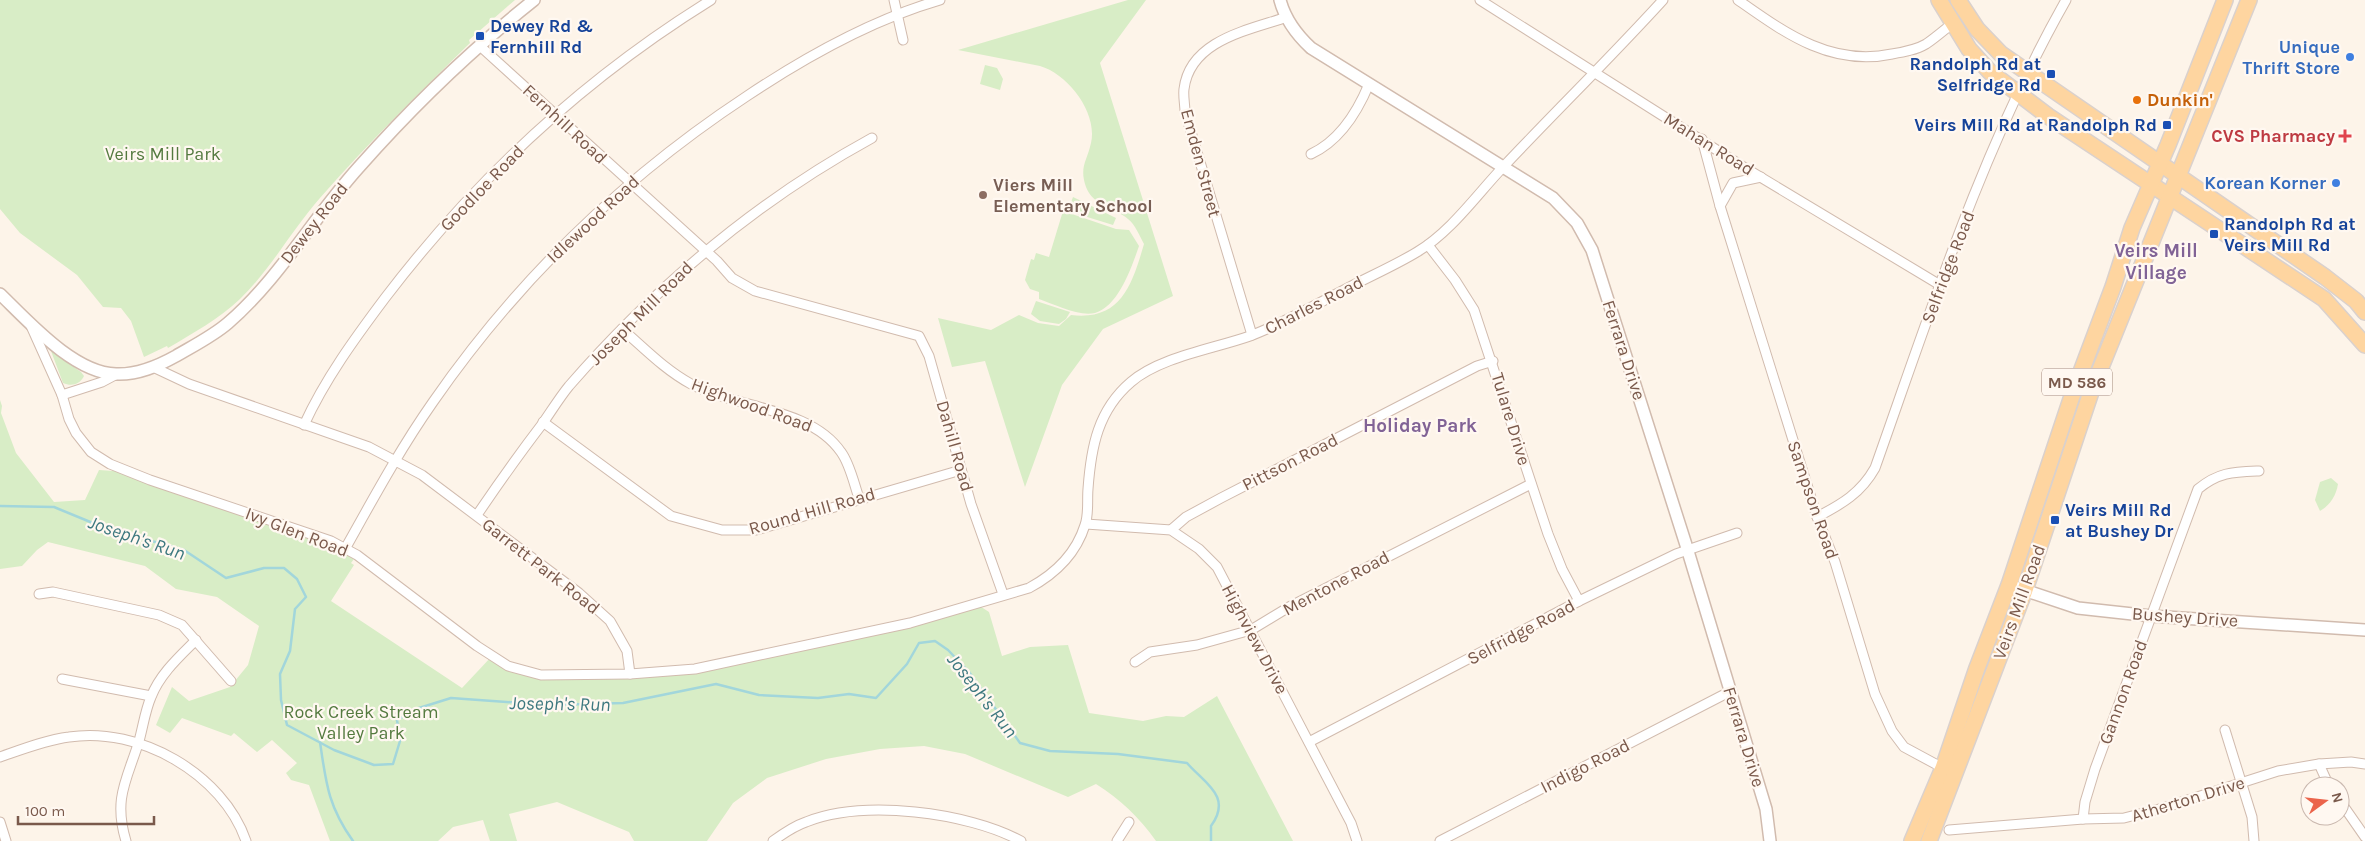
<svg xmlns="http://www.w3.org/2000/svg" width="2365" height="841" viewBox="0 0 2365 841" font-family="Karla,sans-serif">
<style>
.green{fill:#d8edc6}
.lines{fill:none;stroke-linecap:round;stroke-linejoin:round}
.stream{stroke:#a2d6db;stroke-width:2.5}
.minor-casing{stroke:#d1bbae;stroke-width:11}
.tertiary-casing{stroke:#d1bbae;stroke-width:14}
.primary-casing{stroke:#dad1cd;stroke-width:18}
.minor{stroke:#fff;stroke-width:9}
.tertiary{stroke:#fff;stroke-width:11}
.primary{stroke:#fed5a0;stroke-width:15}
.transit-dot{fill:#1a4fb4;stroke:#fff8f1;stroke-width:2}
.shop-dot{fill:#3f7fe0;stroke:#fff8f1;stroke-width:2}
.food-dot{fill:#e8710a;stroke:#fff8f1;stroke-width:2}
.health-dot{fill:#e0444e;stroke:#fff8f1;stroke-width:2}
.education-dot{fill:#8d6e63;stroke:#fff8f1;stroke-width:2}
.labels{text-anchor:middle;stroke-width:4.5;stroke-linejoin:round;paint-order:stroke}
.shield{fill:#fff8f1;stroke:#a2897d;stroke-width:1}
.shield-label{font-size:16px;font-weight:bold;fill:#7a594b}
.transit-label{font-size:18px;font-weight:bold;fill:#164399;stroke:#fff8f1;text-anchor:start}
.shop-label{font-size:18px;font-weight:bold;fill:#366cbe;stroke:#fff8f1;text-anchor:end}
.food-label{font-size:18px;font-weight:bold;fill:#c56008;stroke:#fff8f1;text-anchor:start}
.street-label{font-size:18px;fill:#7a594b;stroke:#fff8f1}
.health-label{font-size:18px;font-weight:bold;fill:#be3a42;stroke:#fff8f1;text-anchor:end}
.park-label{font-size:18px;fill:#547a3f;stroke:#fff8f1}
.education-label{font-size:18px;font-weight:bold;fill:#785e54;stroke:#fff8f1;text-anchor:start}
.neighbourhood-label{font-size:19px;font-weight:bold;fill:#816396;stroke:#fff8f1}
.water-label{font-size:19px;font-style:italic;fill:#3d787f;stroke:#fff8f1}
</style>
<rect width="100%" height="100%" fill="#fdf4e9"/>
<g class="green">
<path d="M 0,0 L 515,0 L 469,40 L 470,43 C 418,94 367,144 320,198 C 291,231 271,269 240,299 C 220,318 192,334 168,348 L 167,346 L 144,357 L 131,321 L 121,308 L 103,307 L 77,275 L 20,233 L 0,209 Z"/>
<path d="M 1128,0 L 1146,0 L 1100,63 L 1173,296 L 1103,329 L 1062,385 L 1025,487 L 985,361 L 952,367 L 938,318 L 991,330 L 1019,315 L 1038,323 L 1059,326 L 1071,315 C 1121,321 1132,285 1144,244 C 1140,237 1135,224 1128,219 C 1114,207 1093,206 1086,187 C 1079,167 1087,161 1091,143 C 1098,113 1068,74 1040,66 L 958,50 Z"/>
<polygon points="985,65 997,68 1003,79 1000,90 980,84"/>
<polygon points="1073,197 1116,218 1113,225 1068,211"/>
<path d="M 1063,211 L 1116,229 L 1129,230 L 1139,246 C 1132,266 1119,306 1095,313 C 1079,317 1054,304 1039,299 L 1039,292 L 1030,289 L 1025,280 L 1031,259 L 1034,260 L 1036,253 L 1049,257 Z"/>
<polygon points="1036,301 1070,312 1066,319 1059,324 1040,321 1031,314"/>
<path d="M 51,351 L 81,372 L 84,376 C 80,384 72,387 63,383 Z"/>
<path d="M 0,400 L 2,406 L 1,413 L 16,453 L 54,502 L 85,500 L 99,470 L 128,472 L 357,555 L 351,563 L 354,565 L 331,601 L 462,688 L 492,656 L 541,675 L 695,669 L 975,603 L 989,612 L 1002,656 L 1030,647 L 1068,645 L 1089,713 L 1143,721 L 1166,716 L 1184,717 L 1217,696 L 1293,841 L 1156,841 C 1139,817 1121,800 1096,784 L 1068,797 L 965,754 L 924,746 L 880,749 L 826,759 L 767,778 L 733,803 L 707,841 L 634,841 L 629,832 L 557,802 L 509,814 L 517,841 L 490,841 L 483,820 L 453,827 L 438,841 L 330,841 L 309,785 L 291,780 L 286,773 L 297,763 L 272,740 L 257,752 L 234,733 L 231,736 L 182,718 L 170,733 L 156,725 L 172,687 L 189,701 L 230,687 L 248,665 L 259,626 L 217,597 L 176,589 L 145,566 L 48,542 L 37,550 L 22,566 L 0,569 Z"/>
<path d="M 2331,478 L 2338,484 C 2336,496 2330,505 2320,511 L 2315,500 L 2320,482 Z"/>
</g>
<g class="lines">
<g class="stream">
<path d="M 0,506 L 54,507 L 105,528 L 184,550 L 226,578 L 264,568 L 284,568 L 297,579 L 306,597 L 295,609 L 290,651 L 280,674 L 281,700 L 287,725 L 334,750 L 374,765 L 393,764 L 400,741 L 397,720 L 419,708 L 451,698 L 551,705 L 623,703 L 716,684 L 759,695 L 818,698 L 849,694 L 876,698 L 907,664 L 919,643 L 935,641 L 948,650 L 969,672 L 1020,743 L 1050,751 L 1118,754 L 1187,763 C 1204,783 1233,796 1211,826 L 1211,841"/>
<path d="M 320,742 C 326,783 328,806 353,841"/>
</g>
<g class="minor-casing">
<g id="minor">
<polyline points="894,0 903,40"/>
<polyline points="1480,0 1742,166 1940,285"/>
<path d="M 1738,0 C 1785,33 1831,67 1892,54 C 1904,52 1916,50 1926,44 C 1935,38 1944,30 1953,23"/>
<polyline points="481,47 717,261 732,278 755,291 919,336 929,356 971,504 1003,594"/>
<polyline points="1702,139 1720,206 1817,517 1835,562 1875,694 1892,731 1904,747 1943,768"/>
<path d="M 1311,154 C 1339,141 1357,113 1369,84"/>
<polyline points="1720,206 1733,183 1761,177"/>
<polyline points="1428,245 1455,280 1474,310 1548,534 1562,569 1579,601"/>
<path d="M 31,326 L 62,395 L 69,419 L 76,433 L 91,452 L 110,464 L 150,480 L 331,541 L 357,555 L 477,646 L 508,666 L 541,675 L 630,674 L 695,669 L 910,623 L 1029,588 C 1055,574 1076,554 1085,525 C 1089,514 1087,500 1088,489 C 1091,447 1098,410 1131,382 C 1160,357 1213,349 1250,336 C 1282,324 1313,306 1344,290 C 1368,277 1394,266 1417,252 C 1452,231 1477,194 1505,165 C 1557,110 1612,56 1663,0"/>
<path d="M 622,329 C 644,348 665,370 691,384 C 737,409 810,407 841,452 C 850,464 854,484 859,498"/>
<path d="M 1252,335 L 1185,112 C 1185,105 1183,96 1184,89 C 1190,40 1249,30 1287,17"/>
<polyline points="155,368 189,384 369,447 422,475 579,593 610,621 627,651 630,674"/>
<polyline points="62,395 102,382 117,374"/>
<polyline points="543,422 671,516 722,530 756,530 961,470"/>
<path d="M 304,425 C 325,379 355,338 385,298 C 475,180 585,78 711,0"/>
<path d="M 477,515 C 498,484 520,453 543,423 C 552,410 560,397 569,386 C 657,285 755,202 872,138"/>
<path d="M 1817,517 C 1842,504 1861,493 1875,468 C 1931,310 1983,146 2066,0"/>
<polyline points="1086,524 1171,530 1199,549 1217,567 1351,823 1357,841"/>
<polyline points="1171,530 1186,517 1221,498 1477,366 1493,361"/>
<path d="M 345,549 C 373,499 400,449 433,402 C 517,281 624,177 747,96 C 807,56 871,20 940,0"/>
<polyline points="39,594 53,592 159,615 182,625 231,681"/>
<polyline points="1135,662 1150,652 1197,645 1251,630 1289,607 1531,484"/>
<polyline points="62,679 151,696"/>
<polyline points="2225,730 2252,817 2254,841"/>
<polyline points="1309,742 1579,601 1676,554 1737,533"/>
<path d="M 0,757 C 23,749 46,740 69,737 C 139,726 223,774 246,841"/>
<polyline points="2319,764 2329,786"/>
<polyline points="2340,801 2365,837"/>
<path d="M 2083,819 L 2085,802 L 2095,769 L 2198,489 C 2219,472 2233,472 2259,471"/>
<polyline points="0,822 6,841"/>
<polyline points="1949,830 2083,819 2124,818 2163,808 2278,771 2319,764 2351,762 2365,764"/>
<path d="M 126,841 C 113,798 127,780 139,741 C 143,727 145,711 151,697 C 160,674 179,657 196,640"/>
<path d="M 773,841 C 784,833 794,826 806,822 C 864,799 967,812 1021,841"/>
<polyline points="1117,841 1129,822"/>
<polyline points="1440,841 1731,691"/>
</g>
</g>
<g class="tertiary-casing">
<g id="tertiary">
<path d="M 1280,0 C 1285,19 1297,35 1311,48 L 1553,198 L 1577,223 L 1592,250 L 1687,548 L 1766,809 L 1770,841"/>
<path d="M 0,294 C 29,322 74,373 116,374 C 138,375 158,366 176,356 C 193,346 213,336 228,323 C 279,279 313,218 359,167 C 412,107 471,50 534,0"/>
<polyline points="2009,585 2078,608 2151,616 2365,630"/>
</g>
</g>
<g class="primary-casing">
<g id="primary">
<polyline points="1939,0 1969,49 1990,72 2048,116 2324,299 2365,345"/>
<polyline points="1958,0 1977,29 2001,54 2325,277 2356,301 2365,312"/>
<polyline points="1912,841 1943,768 1977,668 2009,585 2072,396 2113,287 2132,228 2168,145 2225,0"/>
<polyline points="1929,841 2025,590 2091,392 2249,0"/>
</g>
</g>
<use href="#minor" class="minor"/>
<use href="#tertiary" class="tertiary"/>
<use href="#primary" class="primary"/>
</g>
<g class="transit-dot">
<rect x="475" y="31" width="10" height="10" rx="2.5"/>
<rect x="2046" y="69" width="10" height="10" rx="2.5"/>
<rect x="2162" y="120" width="10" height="10" rx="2.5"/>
<rect x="2209" y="229" width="10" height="10" rx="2.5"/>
<rect x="2050" y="515" width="10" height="10" rx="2.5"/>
</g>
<g class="shop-dot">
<circle cx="2350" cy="57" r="5"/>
<circle cx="2336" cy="183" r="5"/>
</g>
<circle class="food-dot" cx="2137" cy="100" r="5"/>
<path class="health-dot" d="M2342.5 128.5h5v5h5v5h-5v5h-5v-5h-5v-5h5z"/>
<circle class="education-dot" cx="983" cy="195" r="5"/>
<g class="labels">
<rect class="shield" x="2042" y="368.5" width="70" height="27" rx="4"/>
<g class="shield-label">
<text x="2077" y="388">MD 586</text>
</g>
<g class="transit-label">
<text x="490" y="32">Dewey Rd &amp;<tspan x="490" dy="21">Fernhill Rd</tspan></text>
<text x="2041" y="70" text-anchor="end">Randolph Rd at<tspan x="2041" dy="21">Selfridge Rd</tspan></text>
<text x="2157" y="131" text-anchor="end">Veirs Mill Rd at Randolph Rd</text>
<text x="2224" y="230">Randolph Rd at<tspan x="2224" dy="21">Veirs Mill Rd</tspan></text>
<text x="2065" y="516">Veirs Mill Rd<tspan x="2065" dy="21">at Bushey Dr</tspan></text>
</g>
<g class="shop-label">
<text x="2340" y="53">Unique<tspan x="2340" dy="21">Thrift Store</tspan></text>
<text x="2326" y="189">Korean Korner</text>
</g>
<g class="food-label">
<text x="2147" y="106">Dunkin'</text>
</g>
<g class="street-label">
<text transform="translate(565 124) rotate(43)" y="6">Fernhill Road</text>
<text transform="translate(1709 144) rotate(32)" y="6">Mahan Road</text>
<text transform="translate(1201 163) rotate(75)" y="6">Emden Street</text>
<text transform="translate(482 188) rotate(-46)" y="6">Goodloe Road</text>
<text transform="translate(593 219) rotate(-43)" y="6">Idlewood Road</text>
<text transform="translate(314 223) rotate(-52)" y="6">Dewey Road</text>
<text transform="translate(1948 267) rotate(-69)" y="6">Selfridge Road</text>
<text transform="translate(1314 305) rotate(-27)" y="6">Charles Road</text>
<text transform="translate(641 313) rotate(-45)" y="6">Joseph Mill Road</text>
<text transform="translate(1624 350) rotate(72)" y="6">Ferrara Drive</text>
<text transform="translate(752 405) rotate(20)" y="6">Highwood Road</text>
<text transform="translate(1511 419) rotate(73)" y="6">Tulare Drive</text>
<text transform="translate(955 446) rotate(74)" y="6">Dahill Road</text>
<text transform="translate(1290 462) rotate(-27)" y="6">Pittson Road</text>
<text transform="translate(1813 500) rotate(71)" y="6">Sampson Road</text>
<text transform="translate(812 511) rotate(-16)" y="6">Round Hill Road</text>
<text transform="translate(297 532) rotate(21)" y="6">Ivy Glen Road</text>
<text transform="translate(541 566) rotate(38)" y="6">Garrett Park Road</text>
<text transform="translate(1336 583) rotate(-28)" y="6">Mentone Road</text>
<text transform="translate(2019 602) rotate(-70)" y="6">Veirs Mill Road</text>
<text transform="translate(2185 617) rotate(4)" y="6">Bushey Drive</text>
<text transform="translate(1521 632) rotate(-28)" y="6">Selfridge Road</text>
<text transform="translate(1255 639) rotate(62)" y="6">Highview Drive</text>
<text transform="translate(2123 692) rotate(-70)" y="6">Gannon Road</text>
<text transform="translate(1744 737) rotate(73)" y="6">Ferrara Drive</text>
<text transform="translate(1585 766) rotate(-27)" y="6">Indigo Road</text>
<text transform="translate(2188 799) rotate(-17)" y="6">Atherton Drive</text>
</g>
<g class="health-label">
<text x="2335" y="142">CVS Pharmacy</text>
</g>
<g class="park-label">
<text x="163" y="160">Veirs Mill Park</text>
<text x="361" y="718">Rock Creek Stream<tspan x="361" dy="21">Valley Park</tspan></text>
</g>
<g class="education-label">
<text x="993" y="191">Viers Mill<tspan x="993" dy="21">Elementary School</tspan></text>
</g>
<g class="neighbourhood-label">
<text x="2156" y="257">Veirs Mill<tspan x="2156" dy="22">Village</tspan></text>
<text x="1420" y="432">Holiday Park</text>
</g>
<g class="water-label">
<text transform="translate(137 537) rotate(19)" y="7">Joseph's Run</text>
<text transform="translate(983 695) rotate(52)" y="7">Joseph's Run</text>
<text transform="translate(560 703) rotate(1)" y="7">Joseph's Run</text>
</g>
</g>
<g transform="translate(2325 801) rotate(75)"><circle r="24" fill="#fff8f1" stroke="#cab8af"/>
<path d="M0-4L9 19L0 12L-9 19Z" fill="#eb644b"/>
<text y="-8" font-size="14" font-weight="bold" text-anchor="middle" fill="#7a594b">N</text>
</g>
<path d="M18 816v8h136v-8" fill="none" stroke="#7a594b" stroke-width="2.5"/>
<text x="25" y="816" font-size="15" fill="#7a594b" stroke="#fff8f1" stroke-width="4" paint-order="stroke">100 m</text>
</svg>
